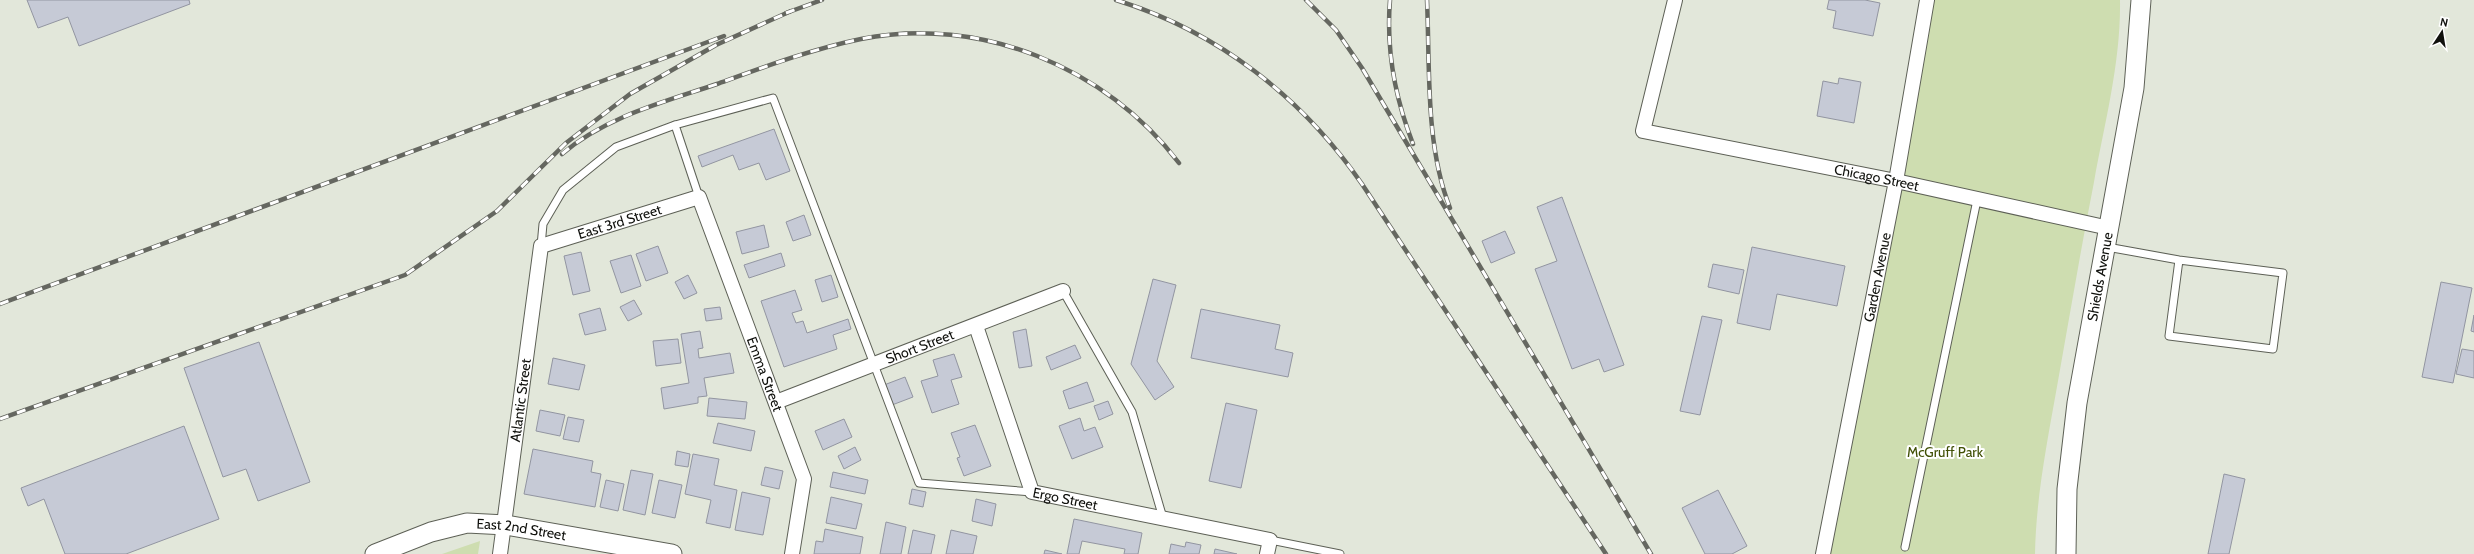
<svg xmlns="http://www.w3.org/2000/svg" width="2474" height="554" viewBox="0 0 2474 554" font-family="Cabin,sans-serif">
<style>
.green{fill:#ceddb0}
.building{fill:#c6cad6;stroke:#9295a1}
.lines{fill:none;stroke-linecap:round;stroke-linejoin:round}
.lane-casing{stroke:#5d6056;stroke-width:9}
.street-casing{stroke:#5d6056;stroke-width:16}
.secondary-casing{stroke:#5d6056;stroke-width:21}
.lane{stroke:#fff;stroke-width:7}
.street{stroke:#fff;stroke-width:14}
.secondary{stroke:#fff;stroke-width:19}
.rail-casing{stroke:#656760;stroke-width:4.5}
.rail{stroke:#fff;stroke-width:3;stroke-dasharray:9;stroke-linecap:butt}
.labels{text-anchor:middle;stroke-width:4;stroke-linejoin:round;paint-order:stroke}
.street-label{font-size:14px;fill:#10110d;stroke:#fff}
.park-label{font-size:14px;fill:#405005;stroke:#fff}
</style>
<rect width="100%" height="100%" fill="#e2e7da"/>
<g class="green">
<path d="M 1933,0 L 2120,0 C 2121,62 2105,121 2094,182 C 2081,248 2070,314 2058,381 C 2048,438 2036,496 2035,554 L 1823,554 Z"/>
<polygon points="480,541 478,554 442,554"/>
</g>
<g class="building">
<polygon points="27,0 189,0 190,4 79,46 68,17 38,28"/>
<polygon points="1829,0 1865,0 1880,3 1873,36 1833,28 1836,11 1827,9"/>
<polygon points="1839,78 1861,82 1854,123 1817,116 1823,81 1838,84"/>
<polygon points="774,129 790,171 766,180 759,163 739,170 733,155 702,167 698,156"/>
<polygon points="1562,197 1624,365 1604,372 1599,359 1572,369 1535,269 1557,261 1537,207"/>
<polygon points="804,215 811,235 793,241 786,222"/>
<polygon points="764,225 769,247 742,254 736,232"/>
<polygon points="1505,231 1515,253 1491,263 1482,241"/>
<polygon points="658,246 668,273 646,281 636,254"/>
<polygon points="1752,247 1845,266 1837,306 1777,294 1770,330 1737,323"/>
<polygon points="581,252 590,291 573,295 564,256"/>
<polygon points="781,253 785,266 749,278 744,265"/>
<polygon points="631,255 641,286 621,293 610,261"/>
<polygon points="1713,264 1744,270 1739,294 1708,287"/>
<polygon points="688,275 697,293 684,299 675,282"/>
<polygon points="831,275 838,297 822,302 815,280"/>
<polygon points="1153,279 1176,285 1157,361 1174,387 1155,400 1131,364"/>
<polygon points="2441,282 2472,288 2453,383 2422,377"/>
<polygon points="795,290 802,310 792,313 796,323 803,321 807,333 848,319 851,329 833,335 837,349 784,367 761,301"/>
<polygon points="634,300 642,314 628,321 620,307"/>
<polygon points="720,307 722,319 706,321 704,309"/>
<polygon points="600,308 606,330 585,335 579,314"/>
<polygon points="1201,309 1280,325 1275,349 1293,353 1288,377 1191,358"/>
<polygon points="2474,315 2474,332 2471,331"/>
<polygon points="1702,316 1722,320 1700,415 1680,411"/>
<polygon points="1026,329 1032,366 1019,368 1013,332"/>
<polygon points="700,331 703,348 698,349 699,358 730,353 734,373 704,378 707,396 698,397 698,403 664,409 661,388 689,383 681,334"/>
<polygon points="678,339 681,363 656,366 653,341"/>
<polygon points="259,342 310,482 258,501 246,469 223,477 184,368"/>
<polygon points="1075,345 1081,358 1051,370 1046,357"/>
<polygon points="2462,349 2474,351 2474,378 2456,374"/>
<polygon points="954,354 962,377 951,380 959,404 932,413 921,381 938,376 933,360"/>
<polygon points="553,358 585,365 579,390 548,384"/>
<polygon points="905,377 913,397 892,405 884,385"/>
<polygon points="1087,382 1094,401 1069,409 1063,391"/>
<polygon points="709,398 747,402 745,419 707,416"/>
<polygon points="1108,401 1113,414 1099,420 1094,406"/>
<polygon points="1226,403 1257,410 1241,488 1209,481"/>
<polygon points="540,410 565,415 560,436 536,431"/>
<polygon points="568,417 584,420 579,442 563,439"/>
<polygon points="1080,418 1084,431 1095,427 1103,447 1072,459 1059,426"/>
<polygon points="844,419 852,437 823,450 815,431"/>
<polygon points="718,423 755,431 751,451 713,443"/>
<polygon points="975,425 991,466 964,476 957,458 960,457 951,433"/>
<polygon points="184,426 219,519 126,554 65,554 44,499 28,506 21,488"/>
<polygon points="855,447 861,460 844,469 838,456"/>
<polygon points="533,449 593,461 591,472 601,474 595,507 524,494"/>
<polygon points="677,451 690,454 688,467 675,465"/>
<polygon points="693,454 719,459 714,485 737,490 730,528 706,523 711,500 685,494"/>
<polygon points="765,467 783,471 779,489 761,485"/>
<polygon points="631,470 653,474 645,515 623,510"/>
<polygon points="833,472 868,480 865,494 830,487"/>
<polygon points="2224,474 2245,479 2229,554 2208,554"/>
<polygon points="606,480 624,484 618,511 600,507"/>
<polygon points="659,480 682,485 675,518 652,513"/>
<polygon points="912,489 926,492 923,507 909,504"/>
<polygon points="1718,490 1747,546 1732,554 1705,554 1682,508"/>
<polygon points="742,492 770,498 763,535 735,530"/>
<polygon points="831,497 862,504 856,529 826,523"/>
<polygon points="976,499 996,504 992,526 972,521"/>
<polygon points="1074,519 1142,533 1138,554 1124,554 1125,549 1082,541 1079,554 1067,554"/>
<polygon points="886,522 906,527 901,554 880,554"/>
<polygon points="825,529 863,537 860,554 814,554 816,541 823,542"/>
<polygon points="913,530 935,535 931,554 908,554"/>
<polygon points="951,530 977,536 973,554 946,554"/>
<polygon points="1186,542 1201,545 1199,554 1169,554 1171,544 1185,547"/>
<polygon points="1215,549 1237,554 1214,554"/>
<polygon points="1045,550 1062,554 1044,554"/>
</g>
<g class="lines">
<g class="lane-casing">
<g id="lane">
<polyline points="699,197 675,125 773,98 919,483 1032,492"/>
<polyline points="541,246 543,224 563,190 616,147 675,125"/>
<polyline points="2107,247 2179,260 2283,273 2273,349 2169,336 2179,260"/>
<polyline points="1063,291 1132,412 1163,518"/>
<polyline points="1270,540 1340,554"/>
<polyline points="1905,547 1977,200"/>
</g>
</g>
<g class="street-casing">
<g id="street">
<path id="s1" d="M 1675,0 L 1643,131 L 1896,181 L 2109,228"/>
<path id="s2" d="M 976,326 L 1032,492 L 1270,540 L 1267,554"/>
<path id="s3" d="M 776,402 L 1063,291"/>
<path id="s4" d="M 500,554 L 541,246 L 699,197 L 804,479 L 792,554"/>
<path id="s5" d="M 1823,554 L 1896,181 L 1927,0"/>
</g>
</g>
<g class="secondary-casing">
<g id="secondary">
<path id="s6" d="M 375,554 L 431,532 L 467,523 L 506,525 L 672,554"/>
<path id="s7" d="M 2066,554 L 2067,489 L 2077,403 L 2134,88 L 2141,0"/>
</g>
</g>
<use href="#lane" class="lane"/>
<use href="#street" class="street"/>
<use href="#secondary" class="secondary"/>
<g class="rail-casing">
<g id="rail">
<path d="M 1116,0 C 1217,31 1302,97 1362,184 L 1606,554"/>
<polyline points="1306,0 1336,30 1362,68 1651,554"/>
<path d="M 1390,0 C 1386,49 1395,98 1413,144"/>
<path d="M 1427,0 C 1430,67 1425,145 1450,208"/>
<polyline points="786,13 822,0"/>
<path d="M 562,154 C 605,117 664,102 717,84 C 764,67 812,49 861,39 C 980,15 1106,67 1179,163"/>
<polyline points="0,304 724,36"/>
<polyline points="0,419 405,275 497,211 566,143 630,94 716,45 791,11"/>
</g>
</g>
<use href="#rail" class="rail"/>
</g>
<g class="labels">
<g class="street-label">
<text dy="5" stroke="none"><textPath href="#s1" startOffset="373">Chicago Street</textPath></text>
<text dy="5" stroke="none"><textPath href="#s4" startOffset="393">East 3rd Street</textPath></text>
<text dy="5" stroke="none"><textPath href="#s5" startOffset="282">Garden Avenue</textPath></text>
<text dy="5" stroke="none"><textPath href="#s7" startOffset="280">Shields Avenue</textPath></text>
<text dy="5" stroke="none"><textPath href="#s3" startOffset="154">Short Street</textPath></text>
<text dy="5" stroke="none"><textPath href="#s4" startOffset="665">Emma Street</textPath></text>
<text dy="5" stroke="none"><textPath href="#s4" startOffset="155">Atlantic Street</textPath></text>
<text dy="5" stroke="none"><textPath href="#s2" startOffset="209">Ergo Street</textPath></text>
<text dy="5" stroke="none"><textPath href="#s6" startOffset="152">East 2nd Street</textPath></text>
</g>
<g class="park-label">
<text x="1945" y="457">McGruff Park</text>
</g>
</g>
<g transform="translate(2442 32) rotate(12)" stroke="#ffffff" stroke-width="3" paint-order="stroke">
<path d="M0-3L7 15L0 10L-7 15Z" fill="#10110d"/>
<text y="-6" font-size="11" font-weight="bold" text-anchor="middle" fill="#10110d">N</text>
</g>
</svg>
